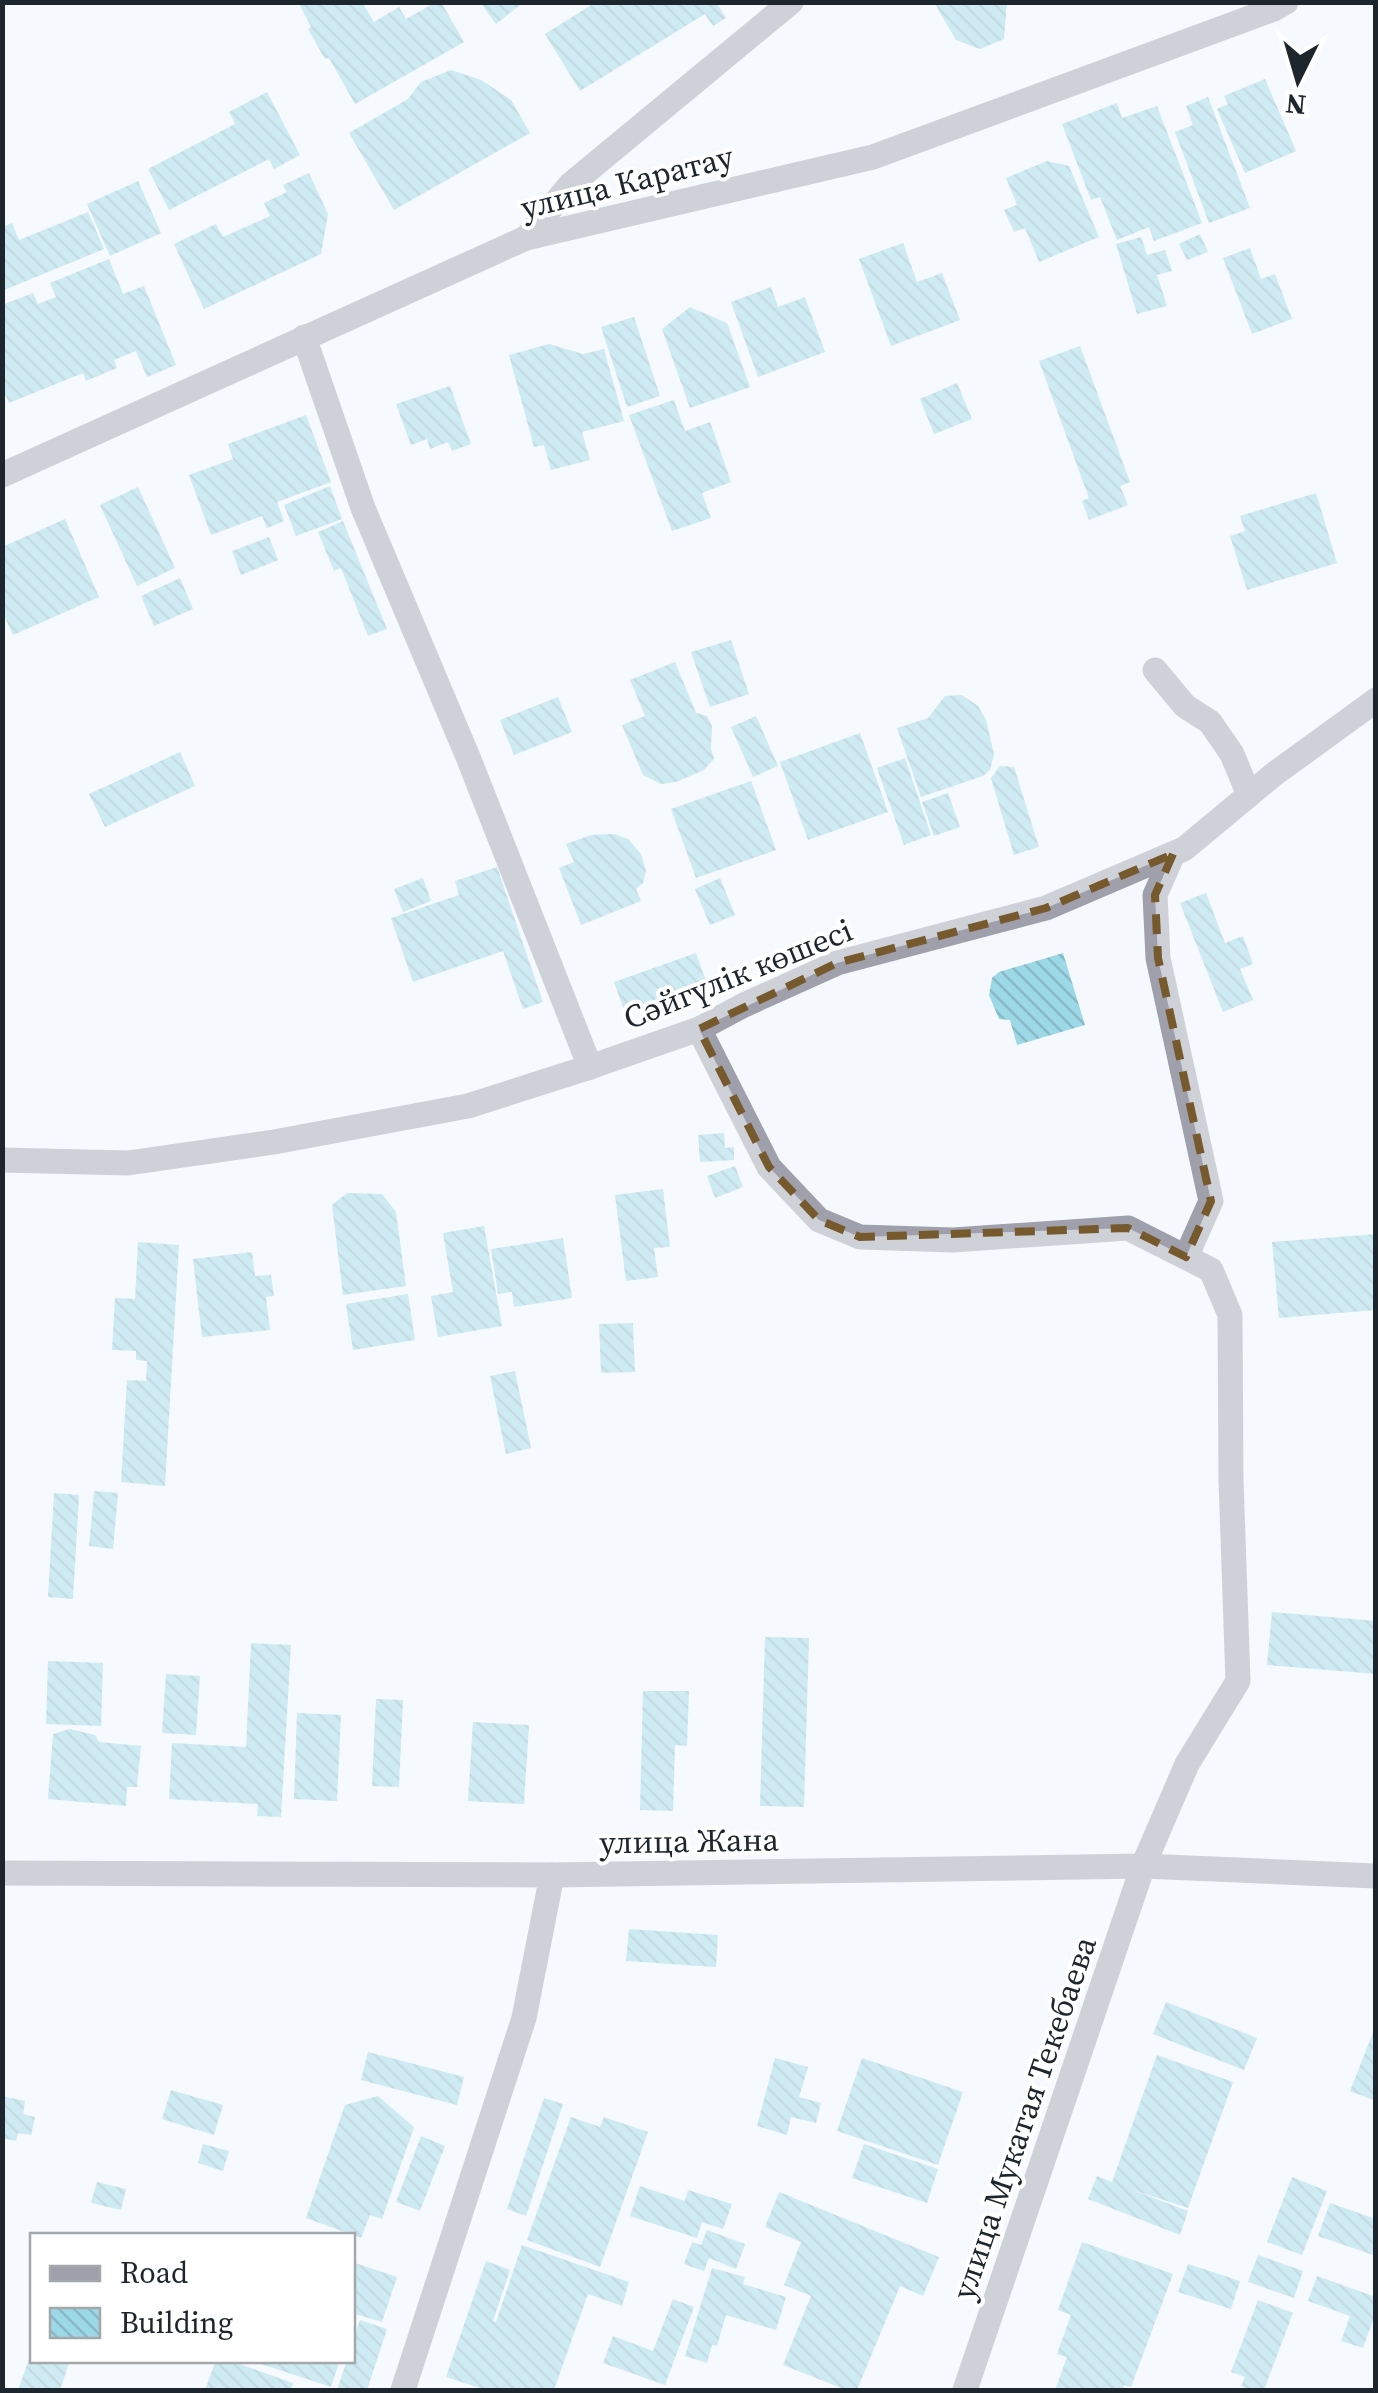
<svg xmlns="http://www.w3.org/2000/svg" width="1378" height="2393" viewBox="0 0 1378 2393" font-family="'Source Serif 4',serif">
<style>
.building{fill:url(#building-back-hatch)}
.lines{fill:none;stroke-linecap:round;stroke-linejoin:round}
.minor{stroke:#9fa0ab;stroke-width:25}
.marked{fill:none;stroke:#76592d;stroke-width:8;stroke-dasharray:20 12;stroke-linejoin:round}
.labels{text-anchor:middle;stroke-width:8;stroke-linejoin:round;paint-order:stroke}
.street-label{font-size:32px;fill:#1e262d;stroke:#fff}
</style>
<defs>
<pattern id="building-back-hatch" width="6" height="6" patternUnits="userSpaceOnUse" patternTransform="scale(2.5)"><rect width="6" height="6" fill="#9dd8e6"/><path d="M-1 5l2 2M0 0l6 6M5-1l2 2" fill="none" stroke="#87b9c6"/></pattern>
</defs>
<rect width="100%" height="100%" fill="#f5f9fd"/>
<g class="building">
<polygon points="298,2 362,2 374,22 399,7 406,19 436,2 441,2 464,42 355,104 329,58 325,59 308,29 311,27"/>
<polygon points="480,2 524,2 496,24"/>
<polygon points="596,2 716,2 726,18 713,26 705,14 580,91 545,34"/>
<polygon points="934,2 1007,2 1004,39 980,49 956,40"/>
<polygon points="451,70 481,80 511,100 530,133 394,210 349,133 408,99 421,82"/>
<polygon points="1265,79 1296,151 1245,173 1217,109 1228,104 1224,96"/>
<polygon points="267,92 300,155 274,169 269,159 169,210 148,169 235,124 229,112"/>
<polygon points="1208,97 1250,208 1209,223 1175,132 1193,125 1186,106"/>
<polygon points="1117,103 1122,118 1157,106 1202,223 1154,241 1149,227 1117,240 1100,197 1091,200 1062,124"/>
<polygon points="1047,161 1069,166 1099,237 1039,262 1025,228 1014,232 1004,210 1017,205 1006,178"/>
<polygon points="309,173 328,214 321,254 204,309 174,244 216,224 223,237 270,216 264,203 287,192 283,185"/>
<polygon points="138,181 161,233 110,256 87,204"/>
<polygon points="88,212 104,249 2,291 2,227 12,223 19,240"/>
<polygon points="1200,234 1208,252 1187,260 1179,244"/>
<polygon points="1141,237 1147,255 1165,250 1172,271 1157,275 1167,306 1137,314 1116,244"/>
<polygon points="903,243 917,282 942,273 960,320 891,346 859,259"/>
<polygon points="1250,248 1261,279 1275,274 1292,319 1252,334 1223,258"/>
<polygon points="109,259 123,294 144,286 176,365 147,377 136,351 114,360 117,368 86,381 83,373 9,403 2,388 2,305 33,293 38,304 56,297 50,283"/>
<polygon points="771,287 778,307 805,297 825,352 758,377 731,302"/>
<polygon points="690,307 727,323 750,387 690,408 662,329"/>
<polygon points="634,317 660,396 627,407 601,327"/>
<polygon points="549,344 583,354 604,349 624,421 582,432 590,460 551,470 544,445 534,447 509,355"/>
<polygon points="1080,346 1130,482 1120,486 1128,505 1089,520 1082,501 1089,498 1039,361"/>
<polygon points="957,383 972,419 934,434 920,399"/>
<polygon points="450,386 471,444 452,451 448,442 430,449 427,439 411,445 396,404"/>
<polygon points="674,400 685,431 710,422 731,482 702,493 711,518 672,531 629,415"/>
<polygon points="306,415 331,482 277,502 284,521 267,528 262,516 211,535 189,475 233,459 228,444"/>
<polygon points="330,486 342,519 296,536 284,505"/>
<polygon points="138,487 175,568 137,586 100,505"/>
<polygon points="1316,493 1337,563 1247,590 1230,536 1245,531 1240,516"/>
<polygon points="65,519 99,597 13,635 2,611 2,547"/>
<polygon points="343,521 387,629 368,636 341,568 334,571 318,532"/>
<polygon points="269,537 278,560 241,575 232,551"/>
<polygon points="180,578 193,609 154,626 141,596"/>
<polygon points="731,640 749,694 710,707 691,652"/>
<polygon points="675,662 696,713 707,716 712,726 711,749 714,759 704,770 676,782 661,784 643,775 622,725 645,716 630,680"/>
<polygon points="962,695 978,706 986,720 994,754 990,770 983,776 921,797 897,728 928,718 945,696"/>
<polygon points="558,697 572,732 514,755 500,720"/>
<polygon points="756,716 778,766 753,777 731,727"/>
<polygon points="860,733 888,812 808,840 780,762"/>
<polygon points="180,752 195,786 105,827 89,794"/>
<polygon points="905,758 931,835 904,845 877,768"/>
<polygon points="1000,766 1014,767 1039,847 1014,855 991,778"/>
<polygon points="751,781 776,850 696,878 671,809"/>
<polygon points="948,793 960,827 934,836 922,802"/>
<polygon points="614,834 628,839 641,854 646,871 643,883 636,889 641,901 581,925 559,868 574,862 566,844 591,835"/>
<polygon points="497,867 543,1002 523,1009 503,951 413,982 391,918 459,895 455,881"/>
<polygon points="423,878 431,901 403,912 394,889"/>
<polygon points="720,878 735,915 710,925 695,889"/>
<polygon points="1206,893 1225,943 1243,936 1253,964 1240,969 1253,1000 1223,1012 1180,903"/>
<polygon points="696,953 707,984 625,1013 614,982"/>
<polygon points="1063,953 1085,1025 1017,1045 1010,1020 999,1019 989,995 992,978 999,972"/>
<polygon points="724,1133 725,1148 734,1147 734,1160 700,1162 698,1135"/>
<polygon points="735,1166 743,1187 715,1198 707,1176"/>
<polygon points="663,1189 670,1247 654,1248 658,1277 626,1281 615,1195"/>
<polygon points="347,1193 382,1194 396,1212 406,1286 343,1295 332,1205"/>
<polygon points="484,1226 502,1326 438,1337 431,1296 453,1292 443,1233"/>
<polygon points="1376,1234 1376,1310 1279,1318 1272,1242"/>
<polygon points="563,1238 572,1298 514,1307 512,1292 498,1294 491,1249"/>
<polygon points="138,1242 179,1245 165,1486 121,1482 127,1380 146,1381 147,1361 136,1360 136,1351 112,1350 115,1298 135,1299"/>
<polygon points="252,1252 255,1276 271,1275 274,1296 266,1297 270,1330 202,1337 193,1259"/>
<polygon points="408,1294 415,1340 353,1350 346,1304"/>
<polygon points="633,1323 635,1372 601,1373 599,1324"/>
<polygon points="515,1371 531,1448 506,1454 490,1376"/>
<polygon points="94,1491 118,1493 113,1549 89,1546"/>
<polygon points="54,1493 79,1495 73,1599 48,1597"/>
<polygon points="1272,1612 1376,1621 1376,1674 1267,1665"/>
<polygon points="765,1637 809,1638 804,1807 760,1806"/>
<polygon points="251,1643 291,1645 281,1817 257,1816 258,1804 169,1799 172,1743 246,1747"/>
<polygon points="48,1661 103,1663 101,1726 46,1724"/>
<polygon points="166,1674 200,1676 196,1735 162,1733"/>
<polygon points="643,1691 689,1691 687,1746 675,1745 673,1811 640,1810"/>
<polygon points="376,1699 403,1700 399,1787 372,1786"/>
<polygon points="297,1713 341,1715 337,1801 294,1799"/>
<polygon points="473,1722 529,1725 524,1804 468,1801"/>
<polygon points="70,1729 95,1735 99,1742 141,1746 137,1787 127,1787 126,1806 48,1799 53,1734"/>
<polygon points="629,1929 718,1935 716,1967 626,1961"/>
<polygon points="1166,2002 1257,2038 1244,2070 1153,2034"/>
<polygon points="1376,2025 1376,2101 1350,2091"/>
<polygon points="368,2052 464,2077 457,2105 361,2080"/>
<polygon points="1157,2055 1233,2082 1188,2208 1130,2189 1188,2211 1180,2235 1088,2199 1097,2176 1112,2182"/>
<polygon points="775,2058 808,2067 799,2097 821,2103 816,2123 791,2117 787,2135 757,2126"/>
<polygon points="862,2058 963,2092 938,2165 837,2131"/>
<polygon points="171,2090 223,2105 214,2135 162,2119"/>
<polygon points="2,2096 25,2101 23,2114 35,2117 31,2135 18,2133 16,2141 2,2138"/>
<polygon points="378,2096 414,2127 382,2219 370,2215 361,2238 306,2218 345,2105"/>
<polygon points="544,2098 563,2104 526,2216 507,2209"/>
<polygon points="571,2117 600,2127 604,2117 648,2132 600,2267 527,2240"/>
<polygon points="421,2136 445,2146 420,2211 396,2202"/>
<polygon points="203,2144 229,2151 223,2171 198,2163"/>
<polygon points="864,2144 938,2169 927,2203 852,2178"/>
<polygon points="1292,2177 1327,2191 1302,2255 1267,2242"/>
<polygon points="97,2182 126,2189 121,2210 91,2203"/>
<polygon points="640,2186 685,2201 688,2190 732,2204 723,2229 702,2222 697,2238 630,2216"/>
<polygon points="779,2192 939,2257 923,2296 900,2286 857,2390 846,2390 783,2365 811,2296 784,2285 801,2242 765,2227"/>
<polygon points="1330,2203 1376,2219 1376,2256 1318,2236"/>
<polygon points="707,2230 745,2244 736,2269 709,2258 704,2271 684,2264 692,2242 701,2245"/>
<polygon points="1082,2242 1173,2274 1131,2387 1124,2385 1122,2390 1055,2390 1067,2357 1057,2354 1071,2315 1058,2310"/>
<polygon points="522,2245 629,2282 622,2306 588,2294 554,2390 486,2390 446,2377 486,2261 510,2270 493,2321 496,2322"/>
<polygon points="1258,2255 1303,2271 1294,2298 1248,2282"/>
<polygon points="352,2262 397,2277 382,2322 352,2313"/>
<polygon points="1188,2264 1240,2281 1231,2309 1178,2292"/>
<polygon points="712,2268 745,2277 743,2284 786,2297 776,2330 726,2315 717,2346 712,2345 707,2363 685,2356"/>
<polygon points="1317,2276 1376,2297 1376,2312 1363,2348 1341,2341 1350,2316 1308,2301"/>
<polygon points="673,2299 694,2307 665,2385 603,2363 613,2336 653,2351"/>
<polygon points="1258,2300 1293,2313 1264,2390 1253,2390 1241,2386 1245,2377 1231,2372"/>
<polygon points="360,2320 387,2329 367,2390 337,2390 347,2360 352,2360 352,2343"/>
<polygon points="32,2351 32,2360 70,2360 60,2390 18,2390"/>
<polygon points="216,2360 228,2360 293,2383 291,2390 205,2390"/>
<polygon points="263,2360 340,2360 331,2387 261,2364"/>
</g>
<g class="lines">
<g class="minor">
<polyline points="526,238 570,185 791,2"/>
<polyline points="304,337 363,508 468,757 590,1067"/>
<polyline points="2,475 526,238 873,157 1274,9 1286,2"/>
<polyline points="1155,670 1185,706 1210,722 1232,754 1249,795"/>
<polyline points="1173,854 1155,895 1158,958 1211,1201 1186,1257"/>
<polyline points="699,1029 769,1167 819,1220 860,1237 953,1240 1128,1228 1211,1270 1230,1315 1231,1480 1238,1681 1187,1764 1143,1866 965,2390"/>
<polyline points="2,1160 128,1163 274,1142 468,1106 590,1067 699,1029 744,1005 837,963 1046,908 1184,849 1273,775 1376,700"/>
<polyline points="2,1873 552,1875 1143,1866 1376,1876"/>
<polyline points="403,2390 524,2018 552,1875"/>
</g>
</g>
<path d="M0 0H1378V2393H0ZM 1173,854 L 1155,895 L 1158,958 L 1211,1201 L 1186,1257 L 1128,1228 L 860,1237 L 819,1220 L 769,1167 L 699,1029 L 837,963 L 1046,908 Z" fill="#f5f9fd" fill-opacity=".55" fill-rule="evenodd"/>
<path class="marked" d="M 1173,854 L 1155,895 L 1158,958 L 1211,1201 L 1186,1257 L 1128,1228 L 860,1237 L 819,1220 L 769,1167 L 699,1029 L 837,963 L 1046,908 Z"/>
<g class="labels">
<g class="street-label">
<text transform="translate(627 182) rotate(-14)" y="11">улица Каратау</text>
<text transform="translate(738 974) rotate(-22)" y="11">Сәйгүлік көшесі</text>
<text transform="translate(689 1841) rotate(-1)" y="11">улица Жана</text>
<text transform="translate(1024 2118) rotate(-71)" y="11">улица Мукатая Текебаева</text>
</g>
</g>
<rect width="1378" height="2393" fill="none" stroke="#1e262d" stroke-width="10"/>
<rect x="30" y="2233" width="325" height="130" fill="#ffffff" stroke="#a5a8ab" stroke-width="2.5"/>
<rect x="50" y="2266" width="50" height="15" fill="#9fa0ab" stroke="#a5a8ab" stroke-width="2.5"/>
<text x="120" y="2283" font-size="30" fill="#1e262d">Road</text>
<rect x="50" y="2308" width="50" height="30" fill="url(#building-back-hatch)" stroke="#a5a8ab" stroke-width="2.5"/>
<text x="120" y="2333" font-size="30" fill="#1e262d">Building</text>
<g transform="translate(1298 80) rotate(185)" stroke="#ffffff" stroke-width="8" paint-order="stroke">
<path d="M0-8L18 38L0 25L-18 38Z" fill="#1e262d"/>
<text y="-15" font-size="28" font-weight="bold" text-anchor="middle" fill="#1e262d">N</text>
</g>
</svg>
